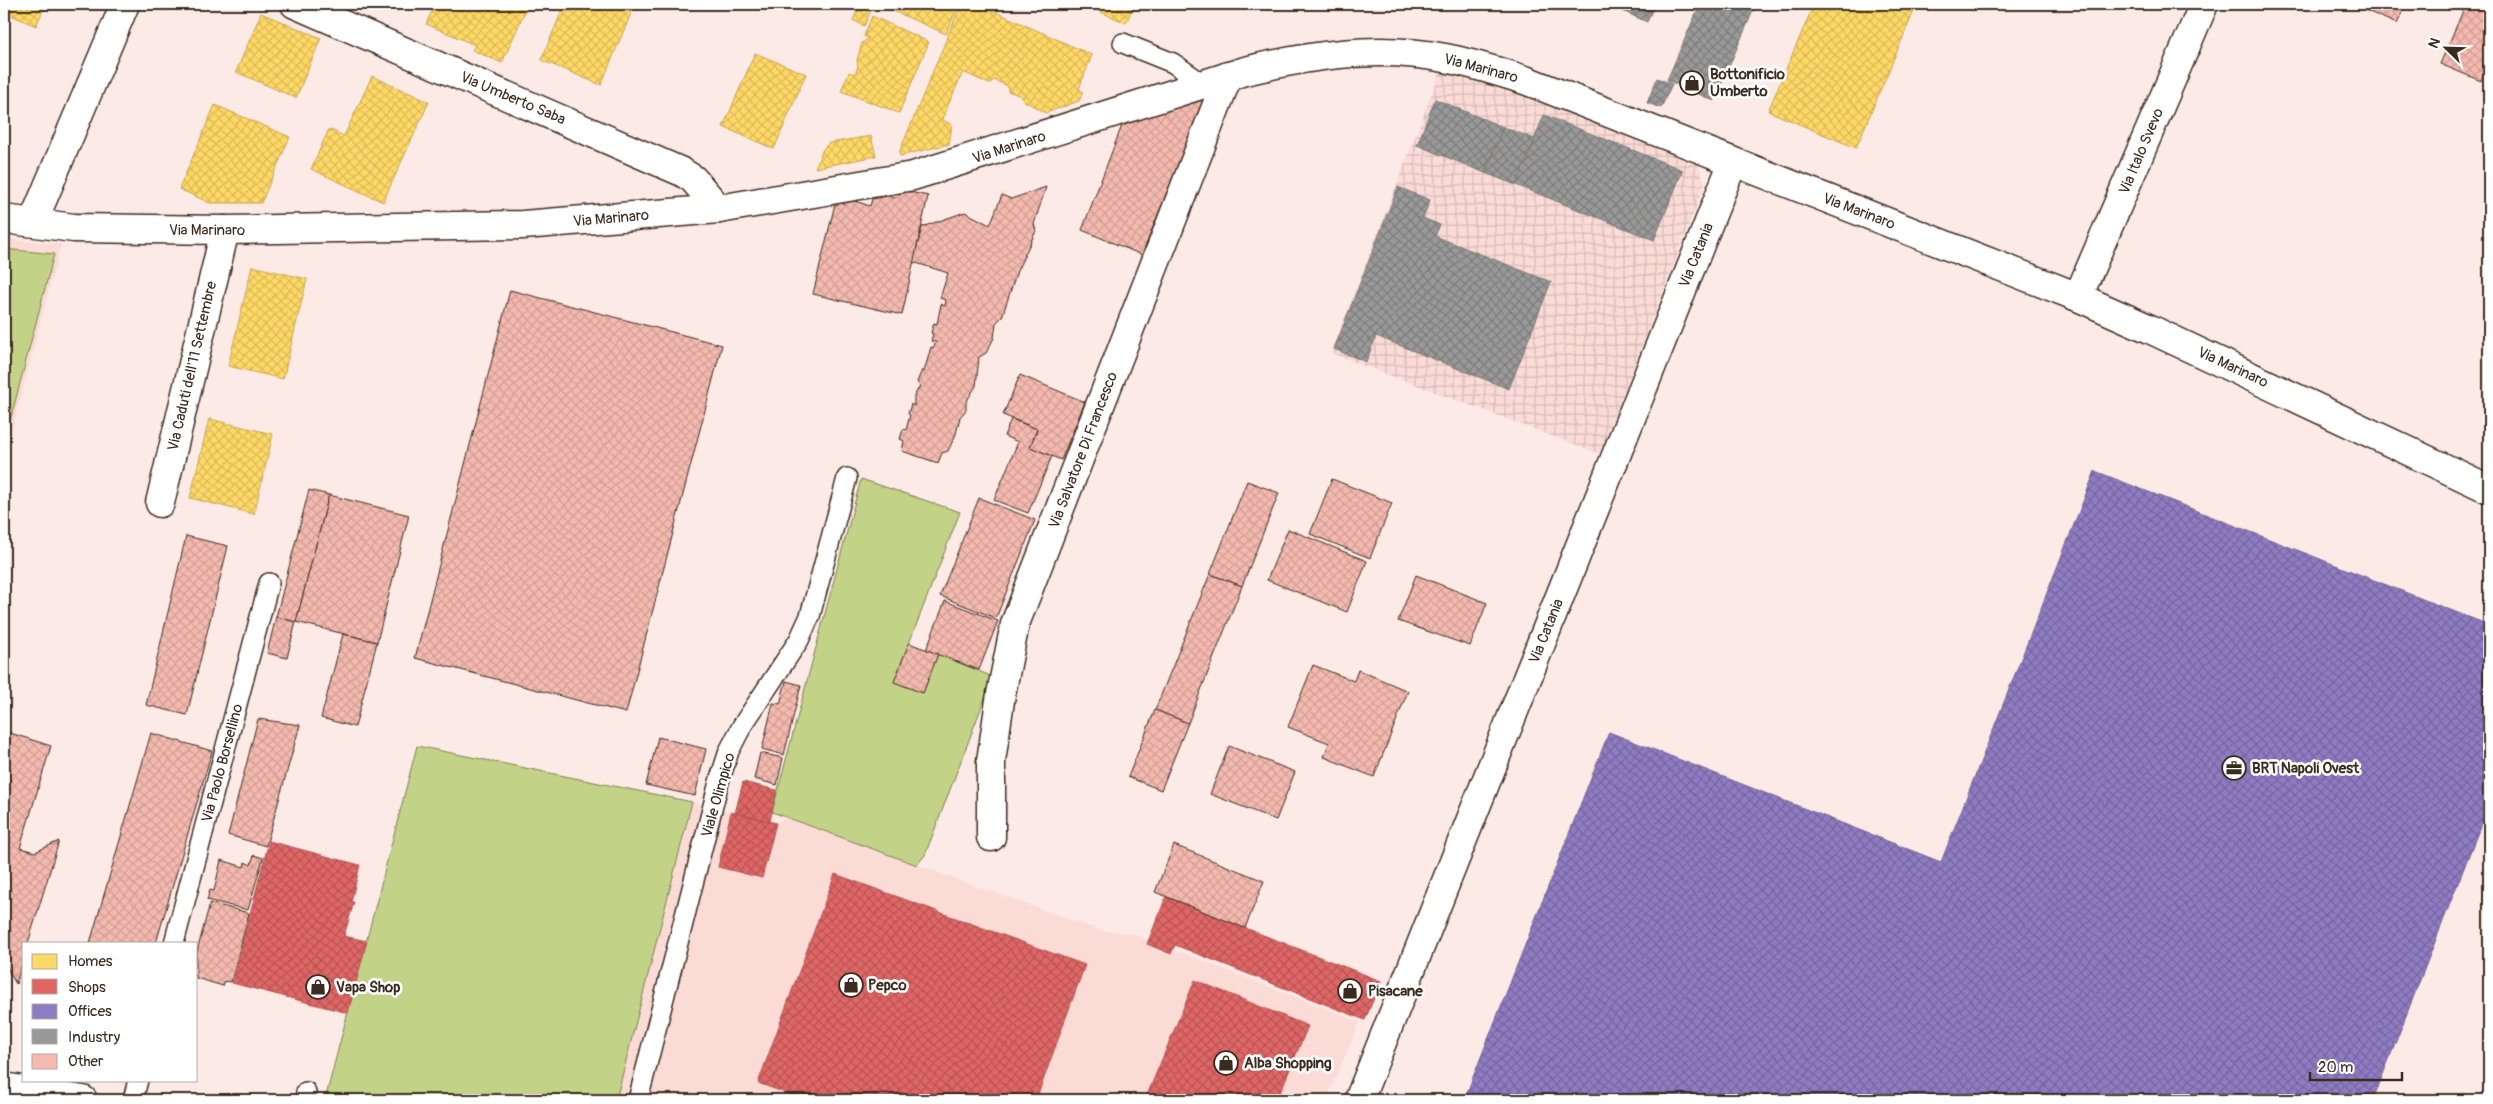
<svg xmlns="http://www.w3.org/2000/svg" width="2493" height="1104" viewBox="0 0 2493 1104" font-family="Pangolin,sans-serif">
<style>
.built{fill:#fadbd6}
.industrial{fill:url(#industrial-grid)}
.grass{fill:#c2d388;stroke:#7e7e53}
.homes{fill:url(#homes-cross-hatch);stroke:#c4a450}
.shops{fill:url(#shops-cross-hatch);stroke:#ae5450}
.offices{fill:url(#offices-cross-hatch);stroke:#756392}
.industry{fill:url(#industry-cross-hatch);stroke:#7d7874}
.building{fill:url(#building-cross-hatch);stroke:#3b2a1e}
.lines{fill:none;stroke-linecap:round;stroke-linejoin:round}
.service-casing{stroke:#3b2a1e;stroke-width:22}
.minor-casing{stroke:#3b2a1e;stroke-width:31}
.secondary-casing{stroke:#3b2a1e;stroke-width:31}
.service{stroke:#fff;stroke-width:19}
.minor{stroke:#fff;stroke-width:28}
.secondary{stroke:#fff;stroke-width:28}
.labels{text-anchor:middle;stroke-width:5;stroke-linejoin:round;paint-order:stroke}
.street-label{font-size:15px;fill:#3b2a1e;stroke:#fff}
.poi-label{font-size:15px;font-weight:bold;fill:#3b2a1e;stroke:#fff;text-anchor:start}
</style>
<defs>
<pattern id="industrial-grid" width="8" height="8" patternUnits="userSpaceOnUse" patternTransform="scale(1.25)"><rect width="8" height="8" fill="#fadbd6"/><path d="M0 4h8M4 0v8" fill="none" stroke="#d7bcb7"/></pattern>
<pattern id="homes-cross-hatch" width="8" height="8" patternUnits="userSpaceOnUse" patternTransform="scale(1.25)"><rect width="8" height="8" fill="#ffd966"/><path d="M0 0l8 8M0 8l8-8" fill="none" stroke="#dbba58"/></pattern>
<pattern id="shops-cross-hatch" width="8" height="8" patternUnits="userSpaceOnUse" patternTransform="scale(1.25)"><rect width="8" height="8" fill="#e06666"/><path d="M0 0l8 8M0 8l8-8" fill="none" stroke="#b75453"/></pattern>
<pattern id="offices-cross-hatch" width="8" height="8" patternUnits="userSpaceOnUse" patternTransform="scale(1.25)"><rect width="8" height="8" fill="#8e7cc3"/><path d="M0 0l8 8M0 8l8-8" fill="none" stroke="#75669e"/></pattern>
<pattern id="industry-cross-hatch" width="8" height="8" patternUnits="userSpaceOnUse" patternTransform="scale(1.25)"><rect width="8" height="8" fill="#999"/><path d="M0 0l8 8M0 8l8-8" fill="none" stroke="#7e7d7c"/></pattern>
<pattern id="building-cross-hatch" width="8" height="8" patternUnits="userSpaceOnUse" patternTransform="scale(1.25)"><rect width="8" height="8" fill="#f4b9af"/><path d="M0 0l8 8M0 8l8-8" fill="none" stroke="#d29f96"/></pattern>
</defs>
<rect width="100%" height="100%" fill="#fceae7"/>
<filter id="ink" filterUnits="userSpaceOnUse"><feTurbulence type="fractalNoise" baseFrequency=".02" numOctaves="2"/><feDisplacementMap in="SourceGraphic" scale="10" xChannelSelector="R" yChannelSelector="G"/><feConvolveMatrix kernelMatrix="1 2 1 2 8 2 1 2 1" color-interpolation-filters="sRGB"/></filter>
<g filter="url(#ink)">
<g class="built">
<polygon points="4,239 61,244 4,460"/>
<polygon points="692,802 775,823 786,818 1099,930 1134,934 1360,1022 1326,1100 616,1100"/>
</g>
<polygon class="industrial" points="1441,70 1500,86 1696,157 1705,184 1600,454 1331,353"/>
<g class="grass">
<polygon points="4,249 54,254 4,444 4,295 8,278 4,277"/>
<polygon points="861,479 960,512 894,682 923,693 938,654 993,677 925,855 917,865 772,812"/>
<polygon points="417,746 692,802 616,1100 325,1100"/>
</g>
<g class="homes">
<polygon points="4,4 46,4 36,26 4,12"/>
<polygon points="435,4 515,4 526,9 502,63 472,50 475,45 426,24"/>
<polygon points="565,4 635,4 601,85 541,60"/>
<polygon points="860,4 874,4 864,26 853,20"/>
<polygon points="877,4 959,4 946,34"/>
<polygon points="961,4 968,6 970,4 978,4 1092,55 1079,89 1083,92 1079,101 1046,113 1024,101 1021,96 1008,91 1008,86 994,80 989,84 963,72 942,119 952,125 949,144 900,156 899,153"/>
<polygon points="1082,4 1131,4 1134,5 1126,23"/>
<polygon points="1814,4 1917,4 1856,148 1768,111"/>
<polygon points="261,13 321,38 296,98 236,72"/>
<polygon points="872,16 929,42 899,113 841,91 849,72 855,74 858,66 857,60 862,43 868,39 864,36"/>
<polygon points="755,53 806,74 774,149 723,127"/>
<polygon points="372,76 429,102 383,202 311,169 329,129 344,136"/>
<polygon points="215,105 290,137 261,203 210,203 179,189"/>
<polygon points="871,136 876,156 815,168 823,149 829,143"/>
<polygon points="252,266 307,279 283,379 228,366"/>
<polygon points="209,419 273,434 254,514 190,498"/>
</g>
<g class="shops">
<polygon points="743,782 777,790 770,821 735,813"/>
<polygon points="731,812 776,823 762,878 718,867"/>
<polygon points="269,841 360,865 351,902 354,902 344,936 367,941 348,1013 232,983"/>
<polygon points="835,874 1085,965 1036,1100 805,1100 758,1083"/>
<polygon points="1166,897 1381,981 1365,1020 1175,945 1171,954 1147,944"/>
<polygon points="1195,980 1308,1026 1277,1100 1145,1100"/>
</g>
<polygon class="offices" points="2095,471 2489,625 2489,804 2373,1100 1464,1100 1609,732 1941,862"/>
<g class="industry">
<polygon points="1607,4 1655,4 1647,22"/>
<polygon points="1700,4 1756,4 1714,101 1667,80"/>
<polygon points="1657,78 1672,84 1661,108 1647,103"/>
<polygon points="1435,99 1503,127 1485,173 1417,145"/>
<polygon points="1544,115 1683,170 1654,240 1516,185"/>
<polygon points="1503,127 1535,139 1516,185 1485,173"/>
<polygon points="1398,187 1430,200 1423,218 1440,225 1435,236 1551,282 1509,389 1376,336 1366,362 1334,349"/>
</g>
<g class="building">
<polygon points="2351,4 2406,4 2397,24"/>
<polygon points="2466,4 2489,4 2489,62 2481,81 2440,64"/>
<polygon points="1202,95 1204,100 1142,255 1082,230 1126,115"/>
<polygon points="1046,187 1034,224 1036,231 1017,271 1002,317 996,323 994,338 986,353 979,357 976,386 966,402 966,410 960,417 956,434 948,451 942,453 938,463 902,451 904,441 900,439 903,429 906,430 910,415 908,414 911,404 914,406 914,396 920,386 917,382 922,370 924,372 931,347 933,348 936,342 931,341 933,334 931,333 934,323 937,324 941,304 945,306 946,300 940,298 948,273 913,262 922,227 965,212 990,225 1002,195 1011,199"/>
<polygon points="906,191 928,196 902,315 813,294 835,204 855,201 870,206 872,199 888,196 894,198"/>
<polygon points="510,290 722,345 626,713 415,658"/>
<polygon points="1020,375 1085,402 1061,460 1030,447 1037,429 1003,415"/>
<polygon points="1011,419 1037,429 1030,447 1052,456 1028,513 994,500 1018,442 1004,436"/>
<polygon points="1332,479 1392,503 1370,558 1310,534"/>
<polygon points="1247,481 1279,493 1242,586 1210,574"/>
<polygon points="309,490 329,495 296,622 276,617"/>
<polygon points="329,495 409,515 377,642 296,622"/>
<polygon points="979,498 1035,520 996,618 940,596"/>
<polygon points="1288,529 1367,561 1347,612 1267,580"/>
<polygon points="186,536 228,546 187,715 146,705"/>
<polygon points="1210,574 1242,586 1188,723 1155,710"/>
<polygon points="1416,575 1487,603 1470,646 1398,621"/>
<polygon points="945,601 998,621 979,670 926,650"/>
<polygon points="276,617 296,622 287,658 267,653"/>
<polygon points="343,634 377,642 355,727 321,718"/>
<polygon points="4,643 9,645 4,665"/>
<polygon points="909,643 938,654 923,693 894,682"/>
<polygon points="1313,665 1354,681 1358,670 1408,691 1374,777 1324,757 1329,743 1288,727"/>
<polygon points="786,681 801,685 784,755 762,749 773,703 780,704"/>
<polygon points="1155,710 1188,723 1161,790 1128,777"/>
<polygon points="258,719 300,725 266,846 228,835"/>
<polygon points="4,731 51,746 20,848 35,852 59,841 28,943 24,943 24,957 16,984 4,963"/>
<polygon points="151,733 212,751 156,943 90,943"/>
<polygon points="658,737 706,749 695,796 646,785"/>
<polygon points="1229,746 1295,772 1276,820 1210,794"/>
<polygon points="760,753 783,758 777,785 754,779"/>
<polygon points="1174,845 1264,881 1245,928 1155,892"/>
<polygon points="254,855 263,858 248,910 207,900 210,890 214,891 221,860 244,867 245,862 251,865"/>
<polygon points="210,903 249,913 231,982 224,981 223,986 196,978 196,955"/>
</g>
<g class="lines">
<g class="service-casing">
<g id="service">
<polyline points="1123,43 1173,63 1203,84"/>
<polyline points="174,943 269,583"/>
<polyline points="133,1100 138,1080"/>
<polyline points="305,1100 306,1092"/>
<polyline points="638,1100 719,782 729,751 742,726 799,640 810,616 847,478"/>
</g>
</g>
<g class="minor-casing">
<g id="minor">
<polyline points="295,4 682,172 693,179 719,209"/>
<path d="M 4,219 L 74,228 L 225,230 L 523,225 L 719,209 L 913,176 L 1245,71 C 1311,55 1377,45 1445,58 C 1472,63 1499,72 1525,80 L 2078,297 L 2150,329 L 2489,489"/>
<polyline points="33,222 125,4"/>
<polyline points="2078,297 2204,4"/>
<polyline points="160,503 225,230"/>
<polyline points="991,837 991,761 1001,694 1015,624 1228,76"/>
<polyline points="1359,1100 1733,162"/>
</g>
</g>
<g class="secondary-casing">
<polyline id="secondary" points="4,1087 83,1100"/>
</g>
<use href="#service" class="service"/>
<use href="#minor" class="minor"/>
<use href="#secondary" class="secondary"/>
</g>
</g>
<defs>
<g id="shop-ring" transform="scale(1.25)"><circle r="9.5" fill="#fff" stroke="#3b2a1e" stroke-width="1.5"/><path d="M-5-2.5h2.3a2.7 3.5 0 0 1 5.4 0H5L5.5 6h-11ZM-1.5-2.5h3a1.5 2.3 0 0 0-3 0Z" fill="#3b2a1e"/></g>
<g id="office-ring" transform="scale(1.25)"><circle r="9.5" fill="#fff" stroke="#3b2a1e" stroke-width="1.5"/><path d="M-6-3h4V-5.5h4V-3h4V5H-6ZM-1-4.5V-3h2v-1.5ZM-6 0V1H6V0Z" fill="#3b2a1e"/></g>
</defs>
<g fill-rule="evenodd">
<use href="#shop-ring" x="1692" y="83"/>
<use href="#office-ring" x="2234" y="768"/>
<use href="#shop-ring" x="851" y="985"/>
<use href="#shop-ring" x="318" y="987"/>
<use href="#shop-ring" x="1350" y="991"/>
<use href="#shop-ring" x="1226" y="1063"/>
</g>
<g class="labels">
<g class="street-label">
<text transform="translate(1481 68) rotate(15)" y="5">Via Marinaro</text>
<text transform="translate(513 98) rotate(23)" y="5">Via Umberto Saba</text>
<text transform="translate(1009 147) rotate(-18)" y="5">Via Marinaro</text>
<text transform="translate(2141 151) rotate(-67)" y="5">Via Italo Svevo</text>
<text transform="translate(1859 211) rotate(21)" y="5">Via Marinaro</text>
<text transform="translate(611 218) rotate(-5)" y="5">Via Marinaro</text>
<text x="207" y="235">Via Marinaro</text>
<text transform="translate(1696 255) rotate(-68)" y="5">Via Catania</text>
<text transform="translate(192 366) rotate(-77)" y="5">Via Caduti dell'11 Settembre</text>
<text transform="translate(2233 367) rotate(25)" y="5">Via Marinaro</text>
<text transform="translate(1083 450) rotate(-69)" y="5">Via Salvatore Di Francesco</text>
<text transform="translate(1546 631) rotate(-68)" y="5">Via Catania</text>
<text transform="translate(222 763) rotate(-75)" y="5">Via Paolo Borsellino</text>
<text transform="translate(718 795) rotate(-74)" y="5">Viale Olimpico</text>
</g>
<g class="poi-label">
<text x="1710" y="79">Bottonificio<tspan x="1710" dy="17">Umberto</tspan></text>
<text x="2252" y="773">BRT Napoli Ovest</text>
<text x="868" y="990">Pepco</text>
<text x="336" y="992">Vapa Shop</text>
<text x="1368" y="996">Pisacane</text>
<text x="1244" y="1068">Alba Shopping</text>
</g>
</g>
<rect width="2493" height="1104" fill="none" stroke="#fff" stroke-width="20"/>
<rect x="10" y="10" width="2473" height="1084" fill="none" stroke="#3b2a1e" stroke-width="2" filter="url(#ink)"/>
<rect x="22" y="942" width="175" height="140" fill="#ffffff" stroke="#b1aaa5"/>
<rect x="32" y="954" width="25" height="15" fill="#ffd966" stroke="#b1aaa5"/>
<text x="68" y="966" font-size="15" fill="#3b2a1e">Homes</text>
<rect x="32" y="979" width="25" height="15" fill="#e06666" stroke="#b1aaa5"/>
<text x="68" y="992" font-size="15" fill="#3b2a1e">Shops</text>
<rect x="32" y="1004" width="25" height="15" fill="#8e7cc3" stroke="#b1aaa5"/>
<text x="68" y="1016" font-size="15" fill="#3b2a1e">Offices</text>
<rect x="32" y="1029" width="25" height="15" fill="#999999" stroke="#b1aaa5"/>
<text x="68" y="1042" font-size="15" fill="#3b2a1e">Industry</text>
<rect x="32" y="1054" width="25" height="15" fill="#f4b9af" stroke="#b1aaa5"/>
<text x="68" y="1066" font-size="15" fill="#3b2a1e">Other</text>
<g transform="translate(2446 48) rotate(293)" stroke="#ffffff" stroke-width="4" paint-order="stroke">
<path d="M0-4L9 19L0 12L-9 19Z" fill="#3b2a1e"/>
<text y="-8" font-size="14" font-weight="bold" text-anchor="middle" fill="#3b2a1e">N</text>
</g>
<path d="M2310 1072v8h92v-8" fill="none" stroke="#3b2a1e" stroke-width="2.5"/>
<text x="2318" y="1072" font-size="15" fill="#3b2a1e" stroke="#ffffff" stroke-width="4" paint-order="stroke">20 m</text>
</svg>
